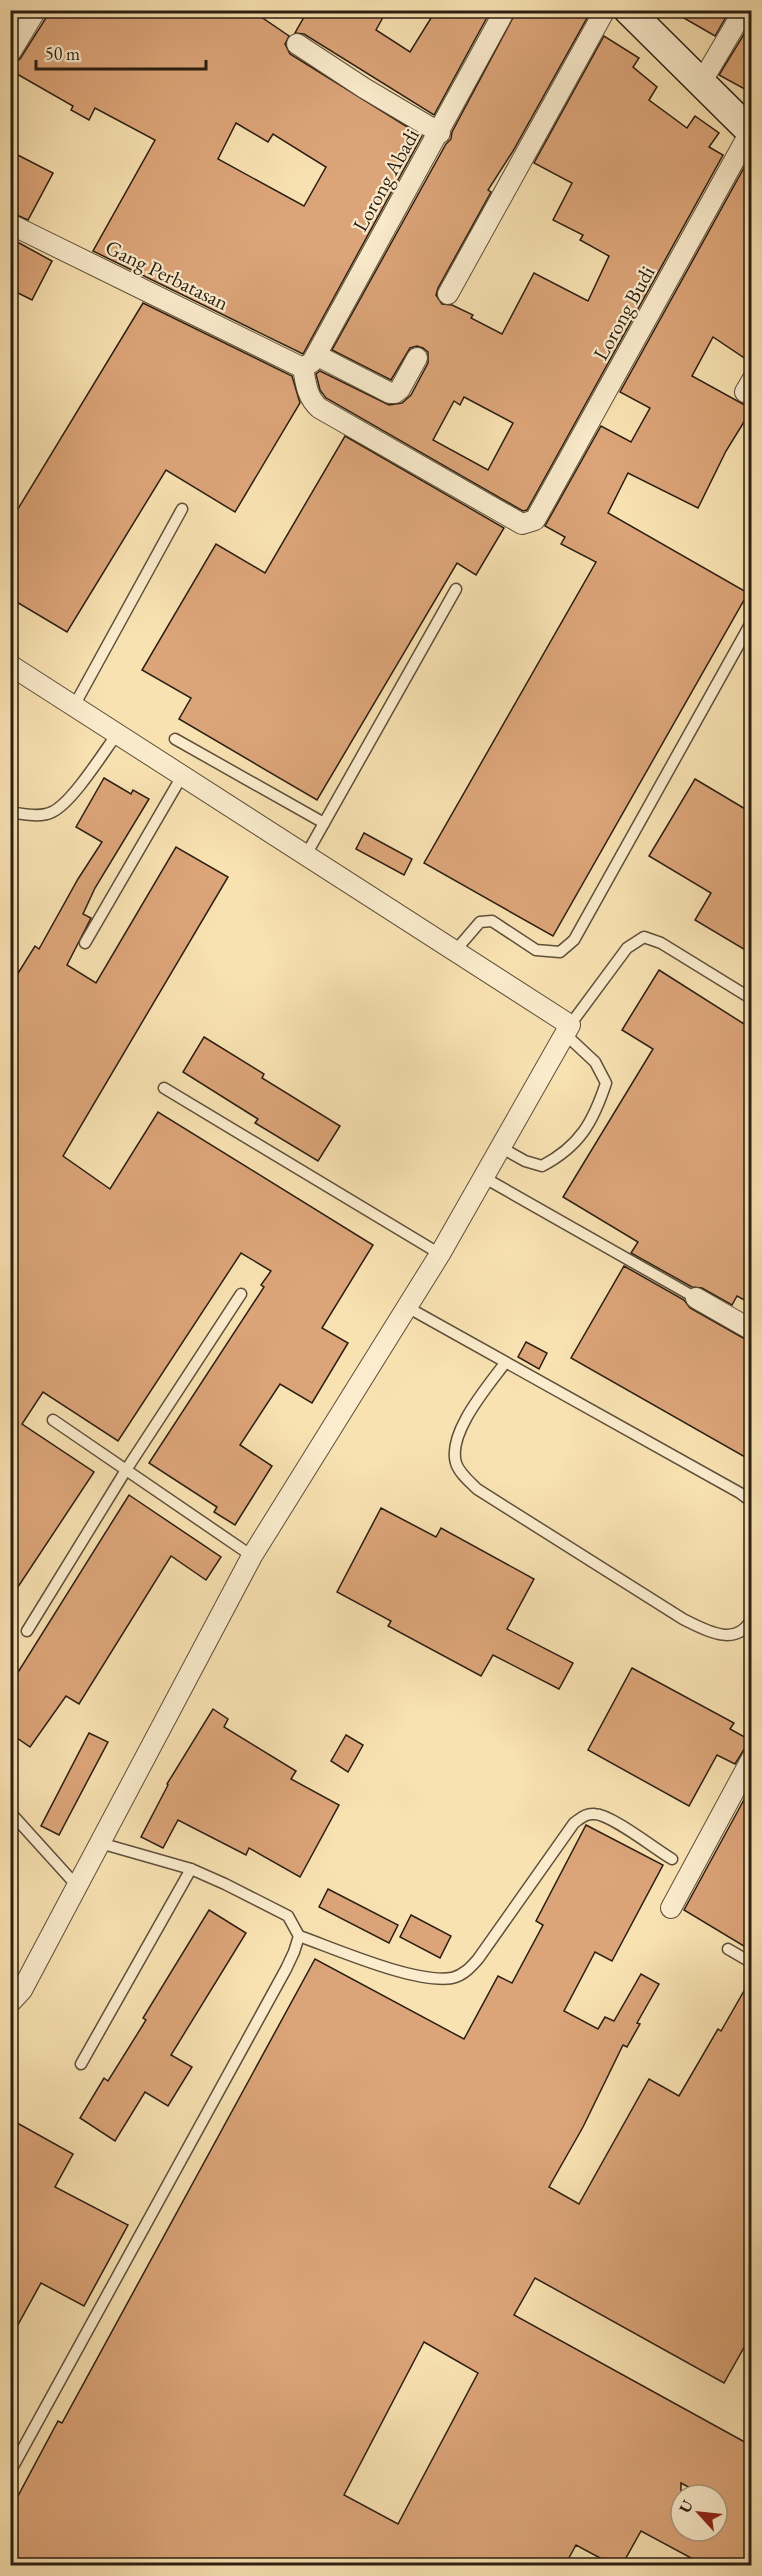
<svg xmlns="http://www.w3.org/2000/svg" width="762" height="2576" viewBox="0 0 762 2576" font-family="'EB Garamond',serif">
<style>
.building{fill:#dca579;stroke:#2b1e12;stroke-width:1.5;fill-rule:evenodd}
.lines{fill:none;stroke-linecap:round;stroke-linejoin:round}
.lane-casing{stroke:#5e4f3a;stroke-width:13}
.street-casing{stroke:#5e4f3a;stroke-width:22}
.secondary-casing{stroke:#2b1e12;stroke-width:31}
.lane{stroke:#fbeccd;stroke-width:10}
.street{stroke:#fbeccd;stroke-width:20}
.secondary{stroke:#fbeccd;stroke-width:28}
.labels{text-anchor:middle;stroke-width:4.5;stroke-linejoin:round;paint-order:stroke}
.street-label{font-size:21px;fill:#2b1e12;stroke:#fbeccd}
</style>
<rect width="100%" height="100%" fill="#f9e2b2"/>
<filter id="stains"><feTurbulence type="fractalNoise" baseFrequency=".00333" numOctaves="4"/><feColorMatrix values="0 0 0 0 .2 0 0 0 0 .09 0 0 0 0 .02 0 0 0 .5 -.17"/></filter>
<radialGradient id="worn" r=".72"><stop offset=".6" stop-color="#630" stop-opacity="0"/><stop offset="1" stop-color="#630" stop-opacity=".3"/></radialGradient>
<g class="building">
<path d="M 51,10 L 251,10 L 289,36 L 285,44 L 290,54 L 422,136 L 303,354 L 93,251 L 155,140 L 95,108 L 89,120 L 71,110 L 73,106 L 10,70 L 10,65 L 20,59 ZM 236,123 L 268,142 L 273,134 L 326,167 L 304,206 L 218,159 Z"/>
<polygon points="308,10 387,10 376,30 410,52 436,10 491,10 434,115 304,34 295,33"/>
<path d="M 517,10 L 573,10 L 587,18 L 513,151 L 488,190 L 491,192 L 438,288 L 436,295 L 442,304 L 452,305 L 473,315 L 471,318 L 502,334 L 534,273 L 588,301 L 609,256 L 580,240 L 583,235 L 553,220 L 572,183 L 534,163 L 604,36 L 639,58 L 633,67 L 657,87 L 649,100 L 687,128 L 695,116 L 719,133 L 709,147 L 723,155 L 527,510 L 523,511 L 326,398 L 320,390 L 316,374 L 320,371 L 389,405 L 402,403 L 411,395 L 428,363 L 428,352 L 423,348 L 417,346 L 410,348 L 391,380 L 332,350 L 446,144 L 451,139 L 452,132 ZM 464,397 L 513,423 L 488,470 L 433,440 L 454,401 L 460,405 Z"/>
<polygon points="670,10 730,10 715,36"/>
<polygon points="752,21 752,93 719,75"/>
<polygon points="10,151 53,173 28,220 10,212"/>
<polygon points="745,166 752,170 752,363 713,337 692,376 752,409 726,451 698,508 628,473 608,513 748,593 553,936 424,863 596,562 561,544 565,537 545,526 601,426 631,442 650,408 620,392"/>
<polygon points="10,238 52,261 32,300 10,289"/>
<polygon points="143,303 292,376 300,403 235,512 166,470 67,632 10,598 10,522"/>
<polygon points="345,436 504,528 476,575 457,563 317,800 179,719 191,698 142,670 216,544 265,573"/>
<polygon points="104,778 131,794 133,790 149,799 95,888 83,914 91,918 67,965 96,983 176,847 228,877 63,1156 110,1189 158,1112 373,1245 322,1328 348,1343 312,1403 280,1384 240,1445 272,1466 235,1525 214,1512 217,1507 149,1463 264,1287 261,1285 271,1271 241,1253 118,1441 43,1392 22,1424 94,1472 10,1599 10,986 35,946 39,949 78,879 102,842 76,827"/>
<polygon points="695,779 752,813 752,954 695,920 711,893 649,856"/>
<polygon points="364,833 412,859 404,875 356,849"/>
<polygon points="659,970 752,1029 752,1304 737,1296 732,1305 702,1288 692,1287 631,1253 638,1242 563,1197 653,1049 622,1030"/>
<polygon points="204,1037 264,1074 262,1078 340,1126 318,1161 255,1123 258,1119 183,1072"/>
<polygon points="624,1266 684,1300 690,1308 752,1343 752,1461 571,1358"/>
<polygon points="526,1342 547,1353 539,1369 518,1357"/>
<polygon points="129,1495 221,1557 206,1580 171,1556 79,1704 66,1696 30,1747 10,1733 10,1685"/>
<polygon points="381,1508 436,1537 441,1528 534,1579 507,1629 573,1663 559,1689 493,1655 481,1676 388,1626 391,1621 337,1592"/>
<polygon points="632,1668 734,1723 730,1729 750,1740 735,1764 717,1755 689,1806 588,1750"/>
<polygon points="213,1709 228,1719 224,1727 296,1771 291,1779 339,1805 300,1877 249,1848 246,1855 178,1820 163,1848 141,1837 168,1785 167,1784"/>
<polygon points="89,1733 108,1742 59,1835 41,1826"/>
<polygon points="346,1735 363,1745 348,1772 331,1761"/>
<polygon points="752,1785 752,1951 684,1910"/>
<path d="M 586,1825 L 663,1865 L 612,1961 L 595,1952 L 564,2011 L 598,2029 L 605,2017 L 614,2021 L 641,1974 L 659,1984 L 637,2023 L 640,2024 L 627,2047 L 623,2045 L 583,2127 L 549,2187 L 579,2204 L 649,2079 L 679,2096 L 718,2029 L 721,2031 L 752,1977 L 752,2333 L 724,2383 L 535,2278 L 514,2315 L 752,2446 L 752,2565 L 704,2565 L 641,2531 L 622,2565 L 613,2565 L 576,2545 L 565,2565 L 10,2565 L 10,2511 L 58,2421 L 62,2423 L 315,1959 L 464,2039 L 498,1976 L 512,1983 L 543,1925 L 536,1921 ZM 424,2342 L 478,2373 L 398,2524 L 344,2495 ZM 681,2483 L 703,2495 L 717,2495 L 717,2531 L 681,2531 Z"/>
<polygon points="328,1889 398,1925 389,1943 319,1907"/>
<polygon points="209,1910 246,1933 171,2055 192,2067 168,2106 145,2092 115,2141 80,2118 104,2078 108,2081 146,2020 143,2018"/>
<polygon points="411,1915 451,1936 440,1958 400,1937"/>
<polygon points="10,2119 73,2154 55,2187 128,2225 84,2306 41,2283 10,2339"/>
</g>
<g class="lines">
<g class="lane-casing">
<g id="lane">
<polyline points="74,706 182,509"/>
<polyline points="175,739 324,823"/>
<path d="M 10,812 C 22,814 41,818 52,812 C 72,803 103,753 117,734"/>
<polyline points="306,855 456,589"/>
<polyline points="85,943 182,776"/>
<polyline points="455,951 480,922 492,921 536,950 560,952 574,940 752,621"/>
<polyline points="570,1025 627,948 644,937 661,943 752,999"/>
<polyline points="164,1088 440,1254"/>
<path d="M 500,1147 L 525,1161 L 542,1166 C 580,1146 593,1122 606,1083 L 595,1062 L 565,1034"/>
<polyline points="483,1177 696,1298"/>
<polyline points="407,1307 740,1493 752,1502"/>
<path d="M 505,1363 C 488,1386 447,1433 456,1463 C 459,1473 470,1482 477,1489 L 683,1619 C 705,1630 737,1649 752,1618"/>
<polyline points="53,1420 252,1556"/>
<polyline points="27,1631 126,1470 241,1294"/>
<polyline points="10,1812 77,1886"/>
<path d="M 299,1936 C 336,1949 415,1984 452,1978 C 464,1975 471,1967 478,1959 L 574,1823 C 581,1818 586,1813 595,1814 C 612,1815 655,1849 672,1859"/>
<polyline points="728,1949 752,1963"/>
<polyline points="81,2064 191,1869"/>
<polyline points="10,2472 286,1969 294,1952 299,1936 288,1916 225,1884 191,1869 100,1843"/>
</g>
</g>
<g class="street-casing">
<g id="street">
<polyline points="297,44 364,88 440,133"/>
<polyline points="10,53 36,10"/>
<polyline points="701,83 744,10"/>
<polyline points="10,224 303,368"/>
<polyline points="448,294 605,10"/>
<polyline points="316,355 390,393 395,393 400,389 417,358"/>
<path d="M 303,368 C 306,384 307,397 319,408 L 522,524 L 535,520 L 750,132"/>
<polyline points="303,368 312,362 316,355 505,10"/>
<polyline points="745,392 752,380"/>
<polyline points="10,665 570,1025 440,1254 252,1556 22,1990 10,2003"/>
<polyline points="696,1298 752,1330"/>
<polyline points="671,1908 752,1758"/>
</g>
</g>
<g class="secondary-casing">
<polyline id="secondary" points="628,10 752,133"/>
</g>
<use href="#lane" class="lane"/>
<use href="#street" class="street"/>
<use href="#secondary" class="secondary"/>
</g>
<g class="labels">
<g class="street-label">
<text transform="translate(386 180) rotate(-61)" y="7">Lorong Abadi</text>
<text transform="translate(167 275) rotate(26)" y="7">Gang Perbatasan</text>
<text transform="translate(624 313) rotate(-61)" y="7">Lorong Budi</text>
</g>
</g>
<rect width="762" height="2576" fill="none" stroke="#f9e2b2" stroke-width="36"/>
<rect x="12" y="12" width="738" height="2552" fill="none" stroke="#2b1e12" stroke-width="3"/>
<rect x="18" y="18" width="726" height="2540" fill="none" stroke="#2b1e12" stroke-width="1.5"/>
<g transform="translate(699 2513) rotate(297)"><circle r="28" fill="#fbeccd" stroke="#a89a82" stroke-width="1.5"/>
<path d="M0-4.5L10 22L0 15L-10 22Z" fill="#8f2418"/>
<text y="-9" font-size="16" font-weight="bold" text-anchor="middle" fill="#2b1e12">U</text>
</g>
<path d="M36 60v9h170v-9" fill="none" stroke="#2b1e12" stroke-width="3"/>
<text x="45" y="60" font-size="18" fill="#2b1e12" stroke="#fbeccd" stroke-width="4.5" paint-order="stroke">50 m</text>
<rect width="100%" height="100%" filter="url(#stains)"/>
<rect width="100%" height="100%" fill="url(#worn)"/>
</svg>
